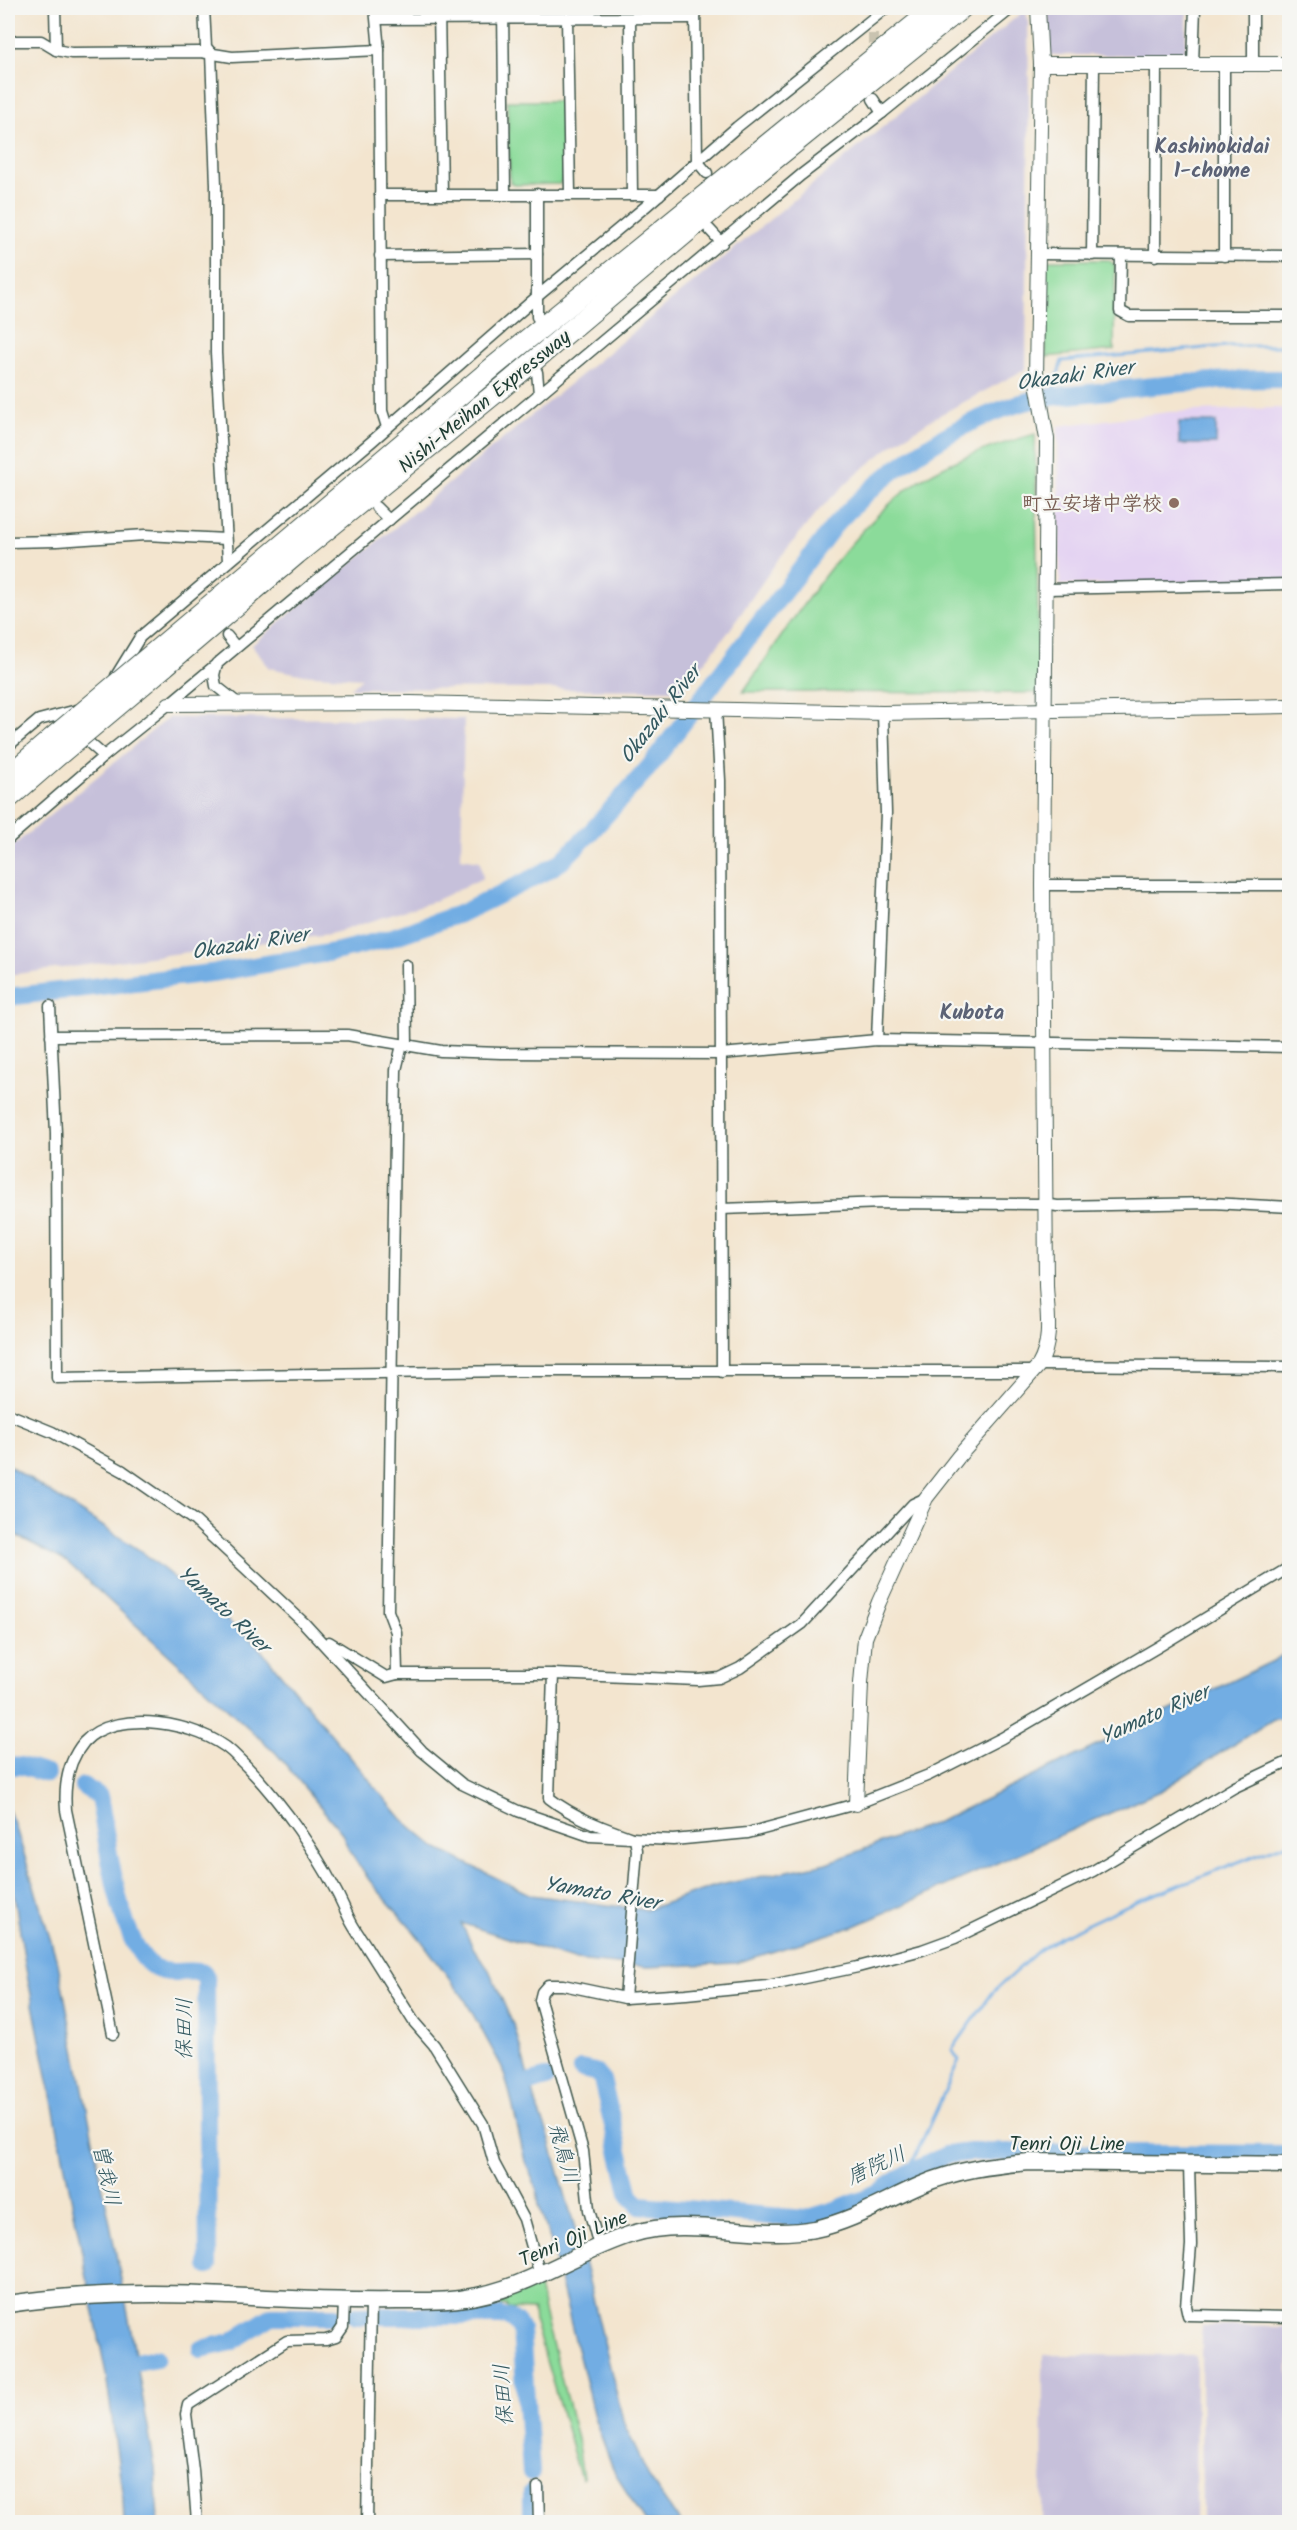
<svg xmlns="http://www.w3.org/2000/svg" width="1297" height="2530" viewBox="0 0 1297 2530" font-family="Kalam,'Klee One',sans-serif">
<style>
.built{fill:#e4d3f2}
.industrial{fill:#c6c0da}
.green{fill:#8bdb9a;stroke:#558c67;stroke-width:1.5}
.water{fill:#72ade3;stroke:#48758c;stroke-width:1.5}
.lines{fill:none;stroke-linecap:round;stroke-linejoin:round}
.stream{stroke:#72ade3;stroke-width:3}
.river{stroke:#72ade3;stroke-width:18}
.minor-tunnel{stroke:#c9c3b0;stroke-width:10;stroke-dasharray:10 5;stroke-linecap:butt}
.minor-casing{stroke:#3f564b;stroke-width:13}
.tertiary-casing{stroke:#3f564b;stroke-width:16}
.primary-casing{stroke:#3f564b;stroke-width:19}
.motorway-casing{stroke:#3f564b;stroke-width:22}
.minor{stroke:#fff;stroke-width:10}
.tertiary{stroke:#fff;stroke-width:14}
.primary{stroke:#fff;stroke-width:16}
.motorway{stroke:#fff;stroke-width:20}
.motorway-bridge-casing{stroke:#3f564b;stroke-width:22;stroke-linecap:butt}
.motorway-bridge{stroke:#fff;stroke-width:20}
.education-dot{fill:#8d6e63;stroke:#f6f6f2;stroke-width:2}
.labels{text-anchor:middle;stroke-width:4.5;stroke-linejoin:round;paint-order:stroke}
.street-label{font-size:20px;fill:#1f3d34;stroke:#f6f6f2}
.education-label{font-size:20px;font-weight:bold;fill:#785e54;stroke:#f6f6f2;text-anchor:end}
.neighbourhood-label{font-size:21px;font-weight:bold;fill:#5b6275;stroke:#f6f6f2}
.water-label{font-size:21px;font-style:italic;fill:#345960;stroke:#f6f6f2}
</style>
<rect width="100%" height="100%" fill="#f6f6f2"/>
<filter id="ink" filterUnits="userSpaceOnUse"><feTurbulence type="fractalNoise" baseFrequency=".0167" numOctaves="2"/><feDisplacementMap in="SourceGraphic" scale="12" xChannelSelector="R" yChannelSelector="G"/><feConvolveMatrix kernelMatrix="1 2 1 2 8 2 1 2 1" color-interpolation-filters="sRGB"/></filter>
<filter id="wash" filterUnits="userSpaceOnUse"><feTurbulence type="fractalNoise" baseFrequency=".008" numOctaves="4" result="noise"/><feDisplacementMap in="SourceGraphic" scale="24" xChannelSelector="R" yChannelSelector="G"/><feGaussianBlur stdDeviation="1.35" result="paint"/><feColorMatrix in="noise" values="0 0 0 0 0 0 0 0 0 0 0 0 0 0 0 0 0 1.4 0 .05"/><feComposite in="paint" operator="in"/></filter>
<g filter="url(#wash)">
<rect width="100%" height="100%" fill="#f3e5cf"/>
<polygon class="built" points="1275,408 1289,409 1289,580 1060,585 1058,426 1169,412"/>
<g class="industrial">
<polygon points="1048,8 1187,8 1185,55 1050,55"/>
<polygon points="1025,10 1028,20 1029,104 1026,369 934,418 895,443 855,475 820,509 777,561 727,634 682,690 350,688 362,678 300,674 269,668 252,645"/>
<polygon points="168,718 464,719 461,858 480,861 483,878 432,902 330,934 8,975 8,850"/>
<polygon points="1201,2326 1289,2327 1289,2522 1202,2522"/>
<polygon points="1043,2355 1196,2356 1195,2522 1042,2522"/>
</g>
<g class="green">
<polygon points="507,101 560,101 564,103 563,178 560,184 514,185 510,183"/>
<polygon points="1049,260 1108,260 1115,265 1114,350 1046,357 1045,264"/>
<path d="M 1035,434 L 1039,693 L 743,692 C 792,622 839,544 906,490 C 943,461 991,447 1035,434 Z"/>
<polygon points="536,2283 539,2286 544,2312 577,2439 583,2477 581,2479 535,2323 534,2310 508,2309 506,2305 439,2307"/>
</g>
<g class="water">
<rect x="1179" y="422" width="37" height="22"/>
<polygon points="8,1465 141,1551 255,1643 402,1819 436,1848 531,1895 646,1910 715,1886 827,1863 940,1821 1275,1660 1289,1650 1289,1718 1275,1718 1162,1790 855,1926 736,1963 648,1967 576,1960 461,1923 474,1949 489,1970 515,2029 534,2098 548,2134 582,2253 624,2424 650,2479 680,2522 646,2522 615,2474 594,2417 550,2239 539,2206 537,2190 525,2161 510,2094 502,2067 464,1998 421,1940 370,1881 349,1851 342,1833 276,1753 67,1562 8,1531"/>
<polygon points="8,1809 16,1828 58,1964 128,2314 155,2468 158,2522 124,2522 123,2498 106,2374 26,1969 14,1894 8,1878"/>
</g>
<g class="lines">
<g class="stream">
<polyline points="1051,397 1062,361 1227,346 1290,346"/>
<polyline points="907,2174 959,2060 952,2050 993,1992 1038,1951 1060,1937 1132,1903 1290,1842"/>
</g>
<g class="river">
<path d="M 8,997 L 219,972 L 339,951 L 387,939 L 462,913 L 541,874 L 562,861 L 588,835 L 650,766 L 834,526 C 882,473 948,426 1018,404 C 1043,396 1072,395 1099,392 C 1162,384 1226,378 1290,379"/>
<polyline points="8,1766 21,1766 47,1774"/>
<path d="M 83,1786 L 99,1796 C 107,1837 118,1945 154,1967 C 170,1977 188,1968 204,1973 L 206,1978 L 208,2266"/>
<polyline points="581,2069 595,2072 602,2080 630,2196 639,2205 805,2219 835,2210 879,2192 907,2174 946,2155 971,2152 1290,2154"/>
<polyline points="522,2085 546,2078"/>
<polyline points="356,2316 501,2316"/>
<polyline points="510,2318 517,2323 521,2330 531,2472"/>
<polyline points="201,2349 231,2342 272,2316 335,2316"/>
<polyline points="121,2365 156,2358"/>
<polyline points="532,2492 532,2522"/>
</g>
</g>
</g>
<g filter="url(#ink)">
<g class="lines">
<polyline class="minor-tunnel" points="873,34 873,57"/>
<g class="minor-casing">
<g id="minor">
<polyline points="55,8 56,50"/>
<polyline points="204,8 206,47 211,53 216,185 216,353 228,561"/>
<polyline points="375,8 379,50 382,411 387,427"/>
<polyline points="439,8 442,194"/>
<polyline points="503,8 505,194"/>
<polyline points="695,8 697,161 707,173"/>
<polyline points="567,18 570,194"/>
<polyline points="377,19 695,18"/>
<polyline points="630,19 632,195"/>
<polyline points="8,41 41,41 56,50 71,53 201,52 232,57 379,50"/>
<polyline points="1193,64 1195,8"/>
<polyline points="1253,64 1253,8"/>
<polyline points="873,99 882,113"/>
<polyline points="537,194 537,317"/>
<polyline points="380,195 659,195"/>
<polyline points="709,229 722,243"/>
<polyline points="1038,254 1290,256"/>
<polyline points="1092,255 1094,64"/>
<polyline points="380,256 537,254"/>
<polyline points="1121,256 1120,311 1129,316 1290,316"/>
<polyline points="1155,256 1156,64"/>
<polyline points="1224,256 1224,64"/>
<polyline points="537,372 539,394"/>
<polyline points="376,507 389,520"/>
<polyline points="8,542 57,541 145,535 226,539"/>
<polyline points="1047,589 1290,584"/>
<polyline points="227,636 236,647"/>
<polyline points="217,663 214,675 216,686 239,704"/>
<polyline points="116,676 140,637 371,442 539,295 645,207 737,127 886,8"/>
<polyline points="716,709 720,780 722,1372"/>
<polyline points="78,733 104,756"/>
<polyline points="8,746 39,720 77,710"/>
<polyline points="8,839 104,756 169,704 801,175 882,113 1012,8"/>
<polyline points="1043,885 1290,885"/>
<polyline points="406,965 407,1045"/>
<polyline points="50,1006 56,1133 57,1378 512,1371 1033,1371"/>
<polyline points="51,1036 347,1035 441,1051 501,1053 721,1054 877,1040 1290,1047"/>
<polyline points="877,1040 886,813 883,713"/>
<polyline points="721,1209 883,1203 1045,1204 1057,1206 1212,1203 1290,1207"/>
<polyline points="1039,1365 1290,1367"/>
<polyline points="8,1414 52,1432 123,1471 195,1521 304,1623 422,1751 462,1784 518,1811 590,1836 673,1840 748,1833 856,1804 929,1775 1002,1738 1158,1647 1290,1567"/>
<polyline points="329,1642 386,1677 397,1674 553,1674 698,1680 719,1678 740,1668 802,1624 913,1504 926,1498"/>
<polyline points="397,1674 396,1632 388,1611 396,1070 402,1045"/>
<path d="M 553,1674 L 549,1798 C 575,1818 604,1828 635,1839 L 637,1850 L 625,1998"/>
<path d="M 113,2034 L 66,1810 C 64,1786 68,1761 84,1742 C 116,1707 200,1723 232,1752 C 279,1796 323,1859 349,1918 C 354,1929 362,1939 368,1949 C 383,1973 399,1998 414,2022 L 434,2045 L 483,2124 L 494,2163 L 524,2219 L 540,2275"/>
<polyline points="1189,2164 1191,2245 1186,2306 1188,2315 1290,2317"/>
<polyline points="599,2246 589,2210 583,2151 540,2000 542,1992 548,1985 563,1985 625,1998 686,1994 767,1986 858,1967 922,1950 955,1938 1093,1871 1235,1787 1290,1761"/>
<polyline points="538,2487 539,2522"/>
<polyline points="197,2522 193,2470 186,2414 188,2405 287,2341 326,2340 336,2337 343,2327 344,2301"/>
<polyline points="367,2522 371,2302"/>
</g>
</g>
<g class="tertiary-casing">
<g id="tertiary">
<polyline points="1041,64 1290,64"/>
<polyline points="169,704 410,703 883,713 1290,706"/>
<path d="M 856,1804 L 861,1683 L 865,1638 L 879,1602 L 926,1498 L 959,1456 L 1039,1365 C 1053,1341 1047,1312 1046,1285 L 1043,885 L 1047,439 L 1036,377 L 1041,64 L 1038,8"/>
</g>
</g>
<g class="primary-casing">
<path id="primary" d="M 8,2304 C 80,2293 155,2292 228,2296 C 285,2299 341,2302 397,2301 C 419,2301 443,2302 465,2298 C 526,2290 574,2252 632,2234 C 692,2216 753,2240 815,2229 C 853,2221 886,2200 921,2185 C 955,2170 993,2165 1029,2162 L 1290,2165"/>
</g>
<g class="motorway-casing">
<g id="motorway">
<polyline points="152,654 492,368 935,8"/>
<polyline points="164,667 297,554 503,387 738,189 962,8"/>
<polyline points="8,776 51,739"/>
<polyline points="8,799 60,754"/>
</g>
</g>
<use href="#minor" class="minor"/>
<use href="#tertiary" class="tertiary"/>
<use href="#primary" class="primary"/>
<use href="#motorway" class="motorway"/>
<g class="motorway-bridge-casing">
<g id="motorway-bridge">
<polyline points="51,739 152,654"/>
<polyline points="60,754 164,667"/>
</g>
</g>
<use href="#motorway-bridge" class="motorway-bridge"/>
</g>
</g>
<circle class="education-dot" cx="1174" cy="503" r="6"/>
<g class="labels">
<g class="street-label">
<text transform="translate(484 401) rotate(-39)" y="7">Nishi-Meihan Expressway</text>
<text x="1067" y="2150">Tenri Oji Line</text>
<text transform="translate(573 2238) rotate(-23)" y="7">Tenri Oji Line</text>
</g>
<g class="education-label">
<text x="1162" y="510">町立安堵中学校</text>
</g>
<g class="neighbourhood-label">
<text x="1212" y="153">Kashinokidai<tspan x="1212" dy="24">1-chome</tspan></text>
<text x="972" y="1019">Kubota</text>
</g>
<g class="water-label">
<text transform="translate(1075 375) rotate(-8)" y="7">Okazaki River</text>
<text transform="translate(660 714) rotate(-52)" y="7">Okazaki River</text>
<text transform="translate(250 943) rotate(-9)" y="7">Okazaki River</text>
<text transform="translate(224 1609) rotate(43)" y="7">Yamato River</text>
<text transform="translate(1154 1714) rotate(-24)" y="7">Yamato River</text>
<text transform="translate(602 1893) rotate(10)" y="7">Yamato River</text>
<text transform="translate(184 2029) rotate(-90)" y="7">保田川</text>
<text transform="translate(564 2153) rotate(75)" y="7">飛鳥川</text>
<text transform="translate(876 2165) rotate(-25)" y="7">唐院川</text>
<text transform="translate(107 2175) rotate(78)" y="7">曽我川</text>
<text transform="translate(503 2395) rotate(-94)" y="7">保田川</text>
</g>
</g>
<rect width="1297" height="2530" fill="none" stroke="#f6f6f2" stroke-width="30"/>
</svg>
